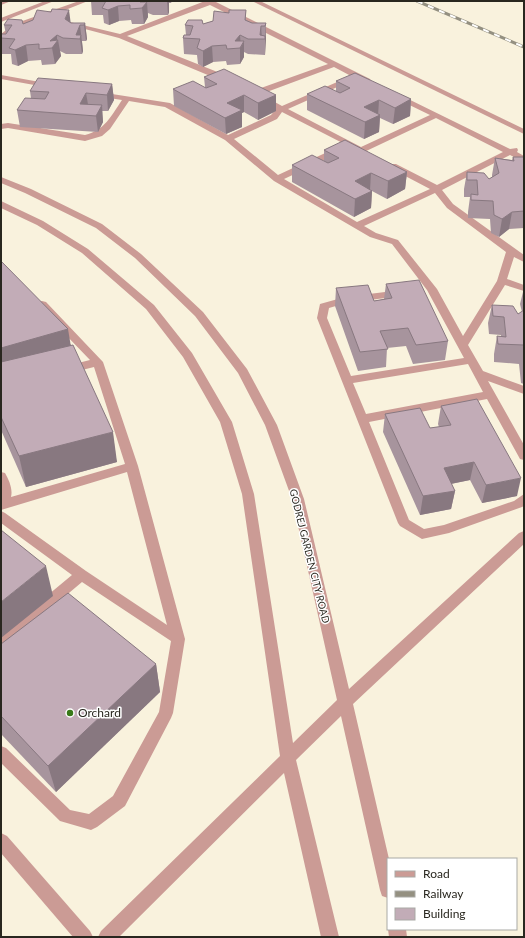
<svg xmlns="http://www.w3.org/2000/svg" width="525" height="938" viewBox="0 0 525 938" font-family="Lato,sans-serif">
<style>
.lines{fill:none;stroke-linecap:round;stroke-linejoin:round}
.minor{fill:#cb9b95;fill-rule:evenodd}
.rail-casing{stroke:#949081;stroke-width:3}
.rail{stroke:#fff;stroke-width:2;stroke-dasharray:6;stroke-linecap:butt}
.wall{fill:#a7949d}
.shaded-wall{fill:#887880}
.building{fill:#c2acb7;stroke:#887880}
.poi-dot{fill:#377918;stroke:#fff;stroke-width:1.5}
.labels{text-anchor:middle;stroke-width:3;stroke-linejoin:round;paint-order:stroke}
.street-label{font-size:10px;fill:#29271f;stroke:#fff}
.near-poi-label{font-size:12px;fill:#29271f;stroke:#fff;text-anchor:start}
</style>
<rect width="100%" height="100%" fill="#f9f2dd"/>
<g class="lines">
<g class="minor">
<polygon points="1,1 11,1 1,5"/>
<polygon points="45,1 54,1 1,22 1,18"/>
<polygon points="79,1 88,1 20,28 1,39 1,34 14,24"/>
<path d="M 205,1 L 214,1 L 370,79 L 371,81 L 367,83 L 353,77 L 353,80 L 288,109 L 361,147 L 430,115 L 393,97 L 393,93 L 396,93 L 510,149 L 517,148 L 518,150 L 517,152 L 524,156 L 524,162 L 510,155 L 442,190 L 453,204 L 524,255 L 524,262 L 514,257 L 507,279 L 524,285 L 524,291 L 505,285 L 468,345 L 483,371 L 524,386 L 524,394 L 488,381 L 524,445 L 524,460 L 520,459 L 487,399 L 369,422 L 409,520 L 424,529 L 444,525 L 514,501 L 524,494 L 524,506 L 522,507 L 449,533 L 422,539 L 400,526 L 398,523 L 317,318 L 320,304 L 345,297 L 401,290 L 405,291 L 406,293 L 405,295 L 401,296 L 346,303 L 329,308 L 327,318 L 351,376 L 464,358 L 427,290 L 392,244 L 370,237 L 274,181 L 225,140 L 165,107 L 129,101 L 110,129 L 102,136 L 85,141 L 8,128 L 1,129 L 1,124 L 8,123 L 85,135 C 105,130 111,116 122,100 L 96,96 L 96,92 L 99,92 L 170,103 L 228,135 L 271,115 L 276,109 L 258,100 L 258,96 L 264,96 L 282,106 L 351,76 L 334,67 L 256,96 L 250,96 L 250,92 L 328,64 L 210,5 L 127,36 L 215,71 L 230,79 L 230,83 L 227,83 L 119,38 L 66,24 L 70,22 L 120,34 ZM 282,112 L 362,153 L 436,118 L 503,152 L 437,185 L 396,164 L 390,164 L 389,166 L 390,168 L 430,189 L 357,222 L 284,179 L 342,152 L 343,150 L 342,148 L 336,148 L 278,175 L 234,139 L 277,119 ZM 435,193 L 447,208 L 506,252 L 497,281 L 463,336 L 437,289 L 398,240 L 376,233 L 364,226 ZM 468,364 L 483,392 L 366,414 L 353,383 Z"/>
<polygon points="252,1 260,1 524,129 524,134"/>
<polygon points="1,75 51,84 55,86 51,88 1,79"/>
<polygon points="1,177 31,189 102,224 141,254 203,312 247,369 277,425 304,499 349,689 519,533 524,531 524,544 353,704 389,859 388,898 382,896 380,890 341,716 296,760 339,937 321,937 284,773 119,937 98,937 101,931 280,756 242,494 220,422 183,357 146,309 82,253 37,225 1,208 1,201 43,221 88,249 154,305 192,353 232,422 254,494 293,743 337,700 292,499 265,425 238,373 195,316 135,258 96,228 25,193 1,183"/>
<path d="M 42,301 L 46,302 L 103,362 L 138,466 L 185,639 L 173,713 L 171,718 L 125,806 L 97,827 L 91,830 L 60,821 L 1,763 L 1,746 L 6,748 L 70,810 L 89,814 L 113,796 L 159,712 L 171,641 L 82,582 L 6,646 L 1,648 L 1,634 L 72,575 L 1,523 L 1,511 L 5,513 L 86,571 L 167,625 L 127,472 L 1,510 L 1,472 L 5,473 C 9,480 13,489 11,497 L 125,464 L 94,367 L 66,374 L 62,373 L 61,370 L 62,367 L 90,360 L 38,306 L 37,304 L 38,302 Z"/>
<polygon points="1,833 7,836 90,931 93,937 73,937 1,853"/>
<polygon points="388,929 406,929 407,937 389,937"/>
</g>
<g class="rail-casing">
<polyline id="rail" points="417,1 524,47"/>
</g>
<use href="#rail" class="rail"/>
</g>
<g class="wall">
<polygon points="91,1 172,1 171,3 169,3 169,12 168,15 153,15 148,13 148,17 144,24 132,24 131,20 119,21 109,25 104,23 103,15 92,15"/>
<polygon points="246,10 246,20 252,23 266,23 265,55 248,54 244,52 244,57 240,64 227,65 226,61 213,62 203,67 198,64 197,55 184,54 183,38 186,35 185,25 203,24 213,21 229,13"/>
<polygon points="70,22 71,23 85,23 87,39 86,41 82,41 83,51 82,54 66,54 60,51 61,56 55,64 42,65 41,60 28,61 18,66 12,64 11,54 1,54 1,34 6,34 4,25"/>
<polygon points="204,77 276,95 276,111 258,120 244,112 242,113 242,127 226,134 174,106 173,89 205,87"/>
<polygon points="336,81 411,99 410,116 393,124 380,118 379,132 364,139 307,110 307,94 336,91"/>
<polygon points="112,84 114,100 108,111 102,111 103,122 98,132 20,127 17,110 31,98 30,91"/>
<polygon points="324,150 407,172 405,189 387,199 372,191 371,208 354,217 292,182 292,165 324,161"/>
<polygon points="513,157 524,157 524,228 509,229 499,237 491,233 490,219 468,218 468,212 470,197 464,197 464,189 467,172 489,179 492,177 492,175 495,158 512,160"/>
<polygon points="1,261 71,345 117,462 26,487 1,430"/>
<polygon points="386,284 448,341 445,360 413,364 406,346 387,348 386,367 358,371 335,306 336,288 374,301 384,299"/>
<polygon points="524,288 524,384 521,383 519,364 494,362 494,354 497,336 501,336 501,335 489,334 488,323 492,305 518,314 522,312 520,304"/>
<polygon points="441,406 517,496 482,503 470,480 451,484 455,491 451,509 420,515 383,432 385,414 430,428 439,427 438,424"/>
<polygon points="1,644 156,664 160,692 56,792 1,734"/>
</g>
<g class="shaded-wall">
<polygon points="140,1 145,1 146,4 147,2 148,17 144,24 142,8"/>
<polygon points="167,1 169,1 169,12 168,15"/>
<polygon points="118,6 119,21 109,25 108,10"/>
<polygon points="69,10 71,25 65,19"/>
<polygon points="85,23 87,39 86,41 84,25"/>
<polygon points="266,23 266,39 265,55 265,39"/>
<polygon points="80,25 83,51 82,54 80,39 76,35"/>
<polygon points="261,26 262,39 260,35"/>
<polygon points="57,35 57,42 58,40 61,56 55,64 52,48 50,41"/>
<polygon points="240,35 241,47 244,41 244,57 240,64 240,48 235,41"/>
<polygon points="26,45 28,61 18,66 15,50"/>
<polygon points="212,46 213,62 203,67 203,51"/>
<polygon points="112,84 114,100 108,111 107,95"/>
<polygon points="86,93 89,110 80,104"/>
<polygon points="244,95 244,112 242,113 242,127 226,134 225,118 227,103"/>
<polygon points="276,95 276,111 258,120 258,103"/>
<polygon points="411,99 410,116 393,124 395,108"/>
<polygon points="379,100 378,116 380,115 379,132 364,139 365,122 364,107"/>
<polygon points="102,105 103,122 98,132 96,116"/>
<polygon points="407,172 405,189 387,199 388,181"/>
<polygon points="371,173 370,190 355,181"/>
<polygon points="372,191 371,208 354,217 355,199"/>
<polygon points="512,212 509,229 499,237 502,219"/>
<polygon points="68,329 73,359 1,380 1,348"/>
<polygon points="113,432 117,462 26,487 19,456"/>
<polygon points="474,462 470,480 440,486 444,468"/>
<polygon points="521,478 517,496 482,503 486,485"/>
<polygon points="455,491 451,509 420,515 423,496"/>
<polygon points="46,566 53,596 1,638 1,602"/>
<polygon points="156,664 160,692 56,792 48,766"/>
</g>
<g class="building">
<polygon points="106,1 140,1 140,2 147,2 142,8 130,9 130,5 118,6 108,10 102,8"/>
<polygon points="52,9 69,10 65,19 71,23 85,23 84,25 80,25 76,35 81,35 80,39 63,38 57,35 50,41 58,40 52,48 39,49 39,44 26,45 15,50 9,48 15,39 1,38 1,34 6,34 12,25 4,25 8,19 22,20 23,24 33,20 37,10 51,12"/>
<polygon points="229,10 246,10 245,20 252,23 266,23 265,26 261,26 260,35 265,36 265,39 248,39 240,35 235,41 244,41 240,48 227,49 226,45 212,46 203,51 197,48 200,39 183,38 184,35 190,35 193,26 185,25 188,20 202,20 203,24 213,21 214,11 229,13"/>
<polygon points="224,69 276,95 258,103 244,95 227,103 242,110 225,118 173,89 193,81 206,88 217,84 204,77"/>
<polygon points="355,73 411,99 395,108 379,100 364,107 380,115 365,122 307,94 325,86 340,93 350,88 336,81"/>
<polygon points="38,78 112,84 107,95 86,93 80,104 102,105 96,116 17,110 25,98 45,99 49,92 30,91"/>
<polygon points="345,140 407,172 388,181 371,173 355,181 372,191 355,199 292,165 312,155 328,163 339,158 324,150"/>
<polygon points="513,157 524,157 524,211 512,212 502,219 494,215 493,201 471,200 471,194 478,195 477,180 467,180 467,172 484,173 489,179 499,173 495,158 514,161"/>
<polygon points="1,261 68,329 1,348"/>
<polygon points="419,280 448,341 416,345 408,328 380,331 388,349 360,352 336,288 368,285 374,301 392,298 386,284"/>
<polygon points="492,305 513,306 518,314 524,310 524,350 524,345 498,344 497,336 506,337 504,317 493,316"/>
<polygon points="73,345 113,432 19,456 1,417 1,362"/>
<polygon points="477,399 521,478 486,485 474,462 444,468 455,491 423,496 385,414 420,408 430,428 451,425 441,406"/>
<polygon points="1,530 46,566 1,602"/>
<polygon points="68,593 156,664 48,766 1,716 1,644"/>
</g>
<circle class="poi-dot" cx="70" cy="713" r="4"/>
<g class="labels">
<g class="street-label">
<text transform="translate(310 556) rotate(76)" y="4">GODREJ GARDEN CITY ROAD</text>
</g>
<g class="near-poi-label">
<text x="78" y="717">Orchard</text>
</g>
</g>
<rect width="525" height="938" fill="none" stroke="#29271f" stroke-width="4"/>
<rect x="387" y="858" width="130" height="72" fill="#ffffff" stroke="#a9a9a5"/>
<rect x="395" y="871" width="20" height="6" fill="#cb9b95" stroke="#a9a9a5"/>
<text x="423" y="878" font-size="12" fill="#29271f">Road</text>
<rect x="395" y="891" width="20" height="6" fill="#949081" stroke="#a9a9a5"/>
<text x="423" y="898" font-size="12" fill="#29271f">Railway</text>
<rect x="395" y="908" width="20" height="12" fill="#c2acb7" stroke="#a9a9a5"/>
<text x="423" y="918" font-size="12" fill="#29271f">Building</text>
</svg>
